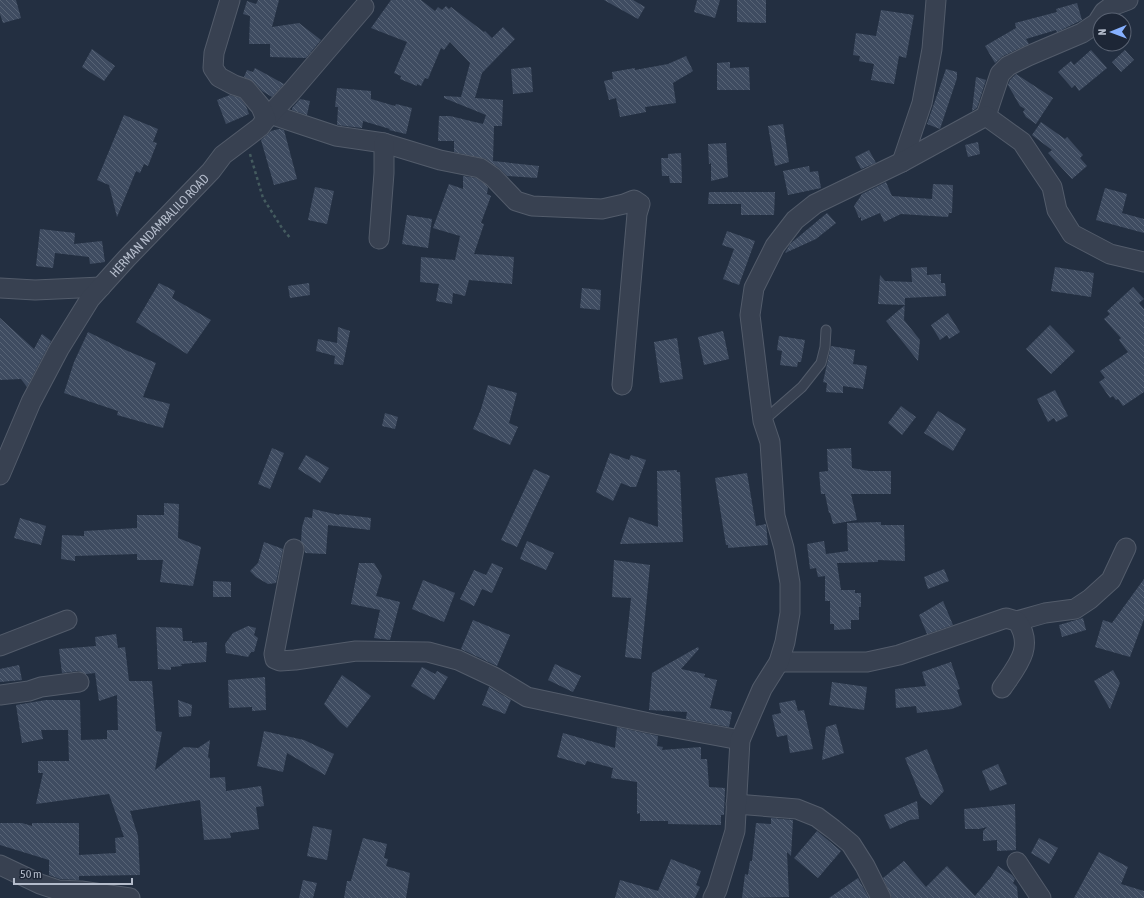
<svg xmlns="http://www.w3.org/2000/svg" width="1144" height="898" viewBox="0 0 1144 898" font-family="'Asap Condensed',sans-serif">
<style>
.building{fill:url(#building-back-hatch)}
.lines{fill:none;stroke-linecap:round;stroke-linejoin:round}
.lane-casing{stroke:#535c6b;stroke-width:11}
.street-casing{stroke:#535c6b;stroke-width:21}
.path{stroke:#445b5f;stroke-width:2.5;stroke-dasharray:3 3;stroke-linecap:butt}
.lane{stroke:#384151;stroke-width:9}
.street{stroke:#384151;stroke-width:19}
.labels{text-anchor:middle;stroke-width:3;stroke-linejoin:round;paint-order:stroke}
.street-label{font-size:13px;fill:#b4bccb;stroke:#1d2636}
</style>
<defs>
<pattern id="building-back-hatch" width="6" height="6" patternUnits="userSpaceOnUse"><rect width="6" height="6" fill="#3f4c61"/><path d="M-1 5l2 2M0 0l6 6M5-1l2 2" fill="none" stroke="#586476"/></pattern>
</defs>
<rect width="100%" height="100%" fill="#232f41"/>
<g class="building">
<polygon points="0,0 16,0 21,18 3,23 0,14"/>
<polygon points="258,0 279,0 272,27 299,23 321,40 306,58 270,57 270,44 249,44 250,16 243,14 247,1 256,4"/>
<polygon points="391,0 421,0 435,11 438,7 442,10 446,6 449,9 451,7 484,32 485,31 492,38 503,27 515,39 482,73 475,98 503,100 502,126 494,126 493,161 539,166 537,178 507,176 499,168 486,159 454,152 454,141 438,141 439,116 450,116 483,124 486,115 444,98 444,96 461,97 470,63 450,42 444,50 441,48 428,79 425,78 421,86 417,84 417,86 400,79 401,76 394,73 407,42 371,28"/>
<polygon points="604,0 633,0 645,7 638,19"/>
<polygon points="697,0 720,0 715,18 694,12"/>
<polygon points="737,0 766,0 766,23 737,22"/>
<polygon points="1077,3 1082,20 1057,32 1056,30 1026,39 1029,44 1003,56 995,63 985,46 1016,28 1015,23 1057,12 1056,9"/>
<polygon points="881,10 914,15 906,58 899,56 894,84 871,80 874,64 859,61 860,56 853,55 856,33 876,36"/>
<polygon points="92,49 115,66 104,81 82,67"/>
<polygon points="1091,50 1107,68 1079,91 1075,85 1072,88 1058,72 1071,61 1074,65"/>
<polygon points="1125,50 1134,60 1121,72 1112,62"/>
<polygon points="686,56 693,71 673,83 676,103 645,107 646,112 620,117 616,98 609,100 604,81 613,79 612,72 635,68 635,70 668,64"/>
<polygon points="730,62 730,68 749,67 750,90 717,90 717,63"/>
<polygon points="531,67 533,92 513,94 511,69"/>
<polygon points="255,68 284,84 272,97 262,91 254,82 244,77 247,70 253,72"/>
<polygon points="946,69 957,72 957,78 940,129 927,124"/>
<polygon points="1016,74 1053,98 1036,124 1026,117 1023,112 1025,109 1020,106 1008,85 1010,80"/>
<polygon points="976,77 986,80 977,108 972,111"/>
<polygon points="337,88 371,91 371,99 395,106 396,104 412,108 406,134 389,130 390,129 363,121 362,128 337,125 338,107 335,107"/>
<polygon points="230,95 240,98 246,106 249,114 226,124 217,100"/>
<polygon points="300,99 310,101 307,115 292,110 292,108"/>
<polygon points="124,115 158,129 153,142 157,143 148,166 144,164 140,173 136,171 117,217 109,185 97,180"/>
<polygon points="1041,122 1065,139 1067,137 1083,155 1080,158 1087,166 1072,179 1048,153 1052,150 1032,135"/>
<polygon points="783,124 789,162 775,166 768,126"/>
<polygon points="279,129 284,130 297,179 274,185 261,140 271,131"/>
<polygon points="978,142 980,154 968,157 965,145"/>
<polygon points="726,143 728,177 711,181 711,163 709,164 708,144"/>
<polygon points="869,150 876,163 861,169 855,157"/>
<polygon points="681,153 682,183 670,183 669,176 662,176 661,158 668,158 668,154"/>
<polygon points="809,166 810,172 818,171 821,188 788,195 783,171"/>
<polygon points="463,176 476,178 486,185 488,188 487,194 491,196 481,223 484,224 474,254 514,257 512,284 469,280 465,296 453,293 452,304 436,301 439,284 420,282 421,257 455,260 460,236 433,228 449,184 463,189"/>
<polygon points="886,182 892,196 932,199 933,184 953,185 952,213 949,213 948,217 901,214 884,222 880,213 861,221 861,217 859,218 854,206 862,194"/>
<polygon points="315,187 334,191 327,224 308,220"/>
<polygon points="1105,188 1127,194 1122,213 1144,219 1144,233 1096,220"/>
<polygon points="709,192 775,192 774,215 741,215 741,204 708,204"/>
<polygon points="827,213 836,223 816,239 785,253 790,244"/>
<polygon points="407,215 432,219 428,248 402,244"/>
<polygon points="40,229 75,233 74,244 102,241 105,262 90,264 89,257 55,253 53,268 36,266"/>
<polygon points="727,231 755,241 739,285 723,279 734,249 722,245"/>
<polygon points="927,267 927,275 941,274 941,283 945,283 946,296 905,298 904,320 920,340 918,361 886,321 905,305 878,304 880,275 885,281 912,282 911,268"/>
<polygon points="1055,267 1094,273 1091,297 1051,291"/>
<polygon points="159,283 175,291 172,298 211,320 187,354 136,322"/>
<polygon points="309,283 310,295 290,298 288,286"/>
<polygon points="1133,287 1144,299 1139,303 1144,309 1144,392 1123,406 1118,399 1116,400 1113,396 1110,398 1099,382 1105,378 1100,371 1128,352 1119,340 1121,338 1104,319 1110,314 1107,311"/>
<polygon points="582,288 601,290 600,310 580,308"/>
<polygon points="948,313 960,332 949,339 947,335 940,340 931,325"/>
<polygon points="0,318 34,349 42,334 51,341 27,387 21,379 0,380"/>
<polygon points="1050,325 1075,351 1051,374 1026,349"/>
<polygon points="338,327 350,331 343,365 334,364 335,356 316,351 318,339 337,343"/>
<polygon points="723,331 729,359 704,365 698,337"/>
<polygon points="88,332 123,349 156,363 143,397 170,404 163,428 117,415 118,411 64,393 74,362"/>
<polygon points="779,336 805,340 801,362 798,362 797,367 780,365 782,351 777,350"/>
<polygon points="677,338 683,379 660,383 654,342"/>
<polygon points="831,346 855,350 853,364 867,366 863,389 843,386 843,393 826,392 827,383 823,382"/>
<polygon points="488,385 517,393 509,423 518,427 510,445 473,429 481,409"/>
<polygon points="1055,390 1068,416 1056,422 1054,418 1048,422 1037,399"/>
<polygon points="901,406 916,417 902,435 888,423"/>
<polygon points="938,411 966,429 953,451 924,433"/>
<polygon points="385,413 398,417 395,429 382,426"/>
<polygon points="272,448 284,453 270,489 258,484"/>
<polygon points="851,448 852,468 869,471 891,471 891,494 851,494 857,520 833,524 830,513 829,513 825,494 821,494 819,472 828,471 827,449"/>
<polygon points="610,453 629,460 631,455 646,460 636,487 631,487 621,483 613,501 596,492"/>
<polygon points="306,455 329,468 320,483 298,469"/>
<polygon points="534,469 550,476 517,547 501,540"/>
<polygon points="677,470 677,472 680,472 683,542 620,544 629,517 658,527 657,471"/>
<polygon points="747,473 756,526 766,524 768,545 728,548 728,545 726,545 715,478"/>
<polygon points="164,503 179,504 178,538 201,547 193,586 160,582 163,560 137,560 137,554 75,556 75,561 61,559 62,535 84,536 84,531 137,528 137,515 164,515"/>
<polygon points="313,509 339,515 339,514 371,518 370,530 328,525 326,554 305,553 304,546 301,541 302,527 305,517 312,518"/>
<polygon points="20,518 46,526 41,545 14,538"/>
<polygon points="881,522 881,525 904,525 905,561 878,560 878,562 837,563 841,590 855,590 855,593 861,593 861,607 859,607 859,620 851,620 851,629 834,630 834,624 830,624 830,601 825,601 825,576 818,577 816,568 810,569 807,544 824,541 826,554 848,551 847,523"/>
<polygon points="527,541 554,553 546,570 520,559"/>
<polygon points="264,542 283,549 276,583 268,584 256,577 250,571 258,563"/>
<polygon points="614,560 650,565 641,659 625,657 631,598 612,597"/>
<polygon points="359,563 374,563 382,576 376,596 400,602 390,640 374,638 380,610 351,604"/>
<polygon points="492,563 503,568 492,593 482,589 474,606 460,599 474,570 486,575"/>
<polygon points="944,569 949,581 928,589 924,577"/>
<polygon points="1144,579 1144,619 1130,657 1095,647 1103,620 1112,623"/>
<polygon points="423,580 455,593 444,622 412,609"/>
<polygon points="213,581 231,582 231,597 213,597"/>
<polygon points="943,601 953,625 927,634 919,615"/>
<polygon points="1083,618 1086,630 1062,637 1059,625"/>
<polygon points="473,620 510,635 497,666 461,649"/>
<polygon points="248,626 256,628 254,635 258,638 254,652 251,652 248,657 226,653 225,644 233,633"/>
<polygon points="156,627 182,628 183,641 192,641 192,643 207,642 206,662 181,664 182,666 171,667 171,670 158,669"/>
<polygon points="116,634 118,648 125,647 129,681 152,681 156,731 162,732 155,770 184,747 198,748 210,740 208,757 210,759 210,778 225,777 226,791 261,786 264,806 256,807 259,829 230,833 231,838 204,840 200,800 130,811 138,836 140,875 79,876 79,880 60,879 49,875 49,860 0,845 0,823 22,823 32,826 32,823 79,823 79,855 116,853 115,838 124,837 109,794 36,804 43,773 38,773 38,761 69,761 68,730 41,730 43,739 22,743 16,705 46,700 80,700 81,740 107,739 107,730 118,730 117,695 99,701 95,673 86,674 78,671 62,673 59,649 96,646 95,637"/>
<polygon points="698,647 699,649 681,669 705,674 704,677 717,680 710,708 732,712 729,727 686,719 687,712 649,710 652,673"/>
<polygon points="951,662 960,689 957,690 962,705 952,709 917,713 916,706 896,708 895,689 926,686 922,672"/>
<polygon points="555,664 581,676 573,692 548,680"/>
<polygon points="19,665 22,680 0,682 0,669"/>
<polygon points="422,667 435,674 437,671 448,677 434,700 411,686"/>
<polygon points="1113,670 1120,683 1110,709 1094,681"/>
<polygon points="342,675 371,696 347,728 340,722 324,704"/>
<polygon points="265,677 266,710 252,711 252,707 229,708 228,680"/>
<polygon points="832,682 867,687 864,710 829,705"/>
<polygon points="489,687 511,700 505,714 482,705"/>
<polygon points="178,700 192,705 191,716 179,717"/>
<polygon points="795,700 798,711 804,710 813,749 790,753 787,735 777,737 772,715 781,713 779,703"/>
<polygon points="836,724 844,753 822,760 826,727"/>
<polygon points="617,727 658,736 657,746 663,747 662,750 701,747 701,759 707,759 709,787 725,788 724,815 721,815 721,825 668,824 668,821 640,821 640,813 637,814 637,782 611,778 613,768 587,761 585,765 557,757 563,733 615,748"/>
<polygon points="264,731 304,740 334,754 325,775 287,753 283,772 257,766"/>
<polygon points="927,749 944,791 931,805 921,797 905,758"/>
<polygon points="998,764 1007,784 990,791 982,771"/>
<polygon points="917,801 919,819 910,820 890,829 884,815"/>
<polygon points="1015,804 1016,850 997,851 997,840 983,841 983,831 987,827 979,829 965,829 964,809"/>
<polygon points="771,818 793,820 791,856 787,852 789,897 742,898 745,874 748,875 750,861 752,861 756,823 771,824"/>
<polygon points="313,826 332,830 327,860 307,856"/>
<polygon points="817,831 841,851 818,878 794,858"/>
<polygon points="363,838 387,844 384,858 388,859 386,866 410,873 406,898 344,898 347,881 351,881"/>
<polygon points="1039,838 1058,848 1049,864 1031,853"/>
<polygon points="1099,852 1128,867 1121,884 1144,891 1144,898 1074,898"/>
<polygon points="671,859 701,871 696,885 700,887 695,898 615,898 620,880 658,891"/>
<polygon points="904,861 926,887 947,866 975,896 991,877 998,866 1012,875 1015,879 1013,883 1017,887 1018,898 892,898 883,878"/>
<polygon points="858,878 869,898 829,898"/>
<polygon points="303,880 317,883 313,898 299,898"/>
</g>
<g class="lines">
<g class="lane-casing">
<polyline id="lane" points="763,421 802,387 821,363 825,347 826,330"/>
</g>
<g class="street-casing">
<g id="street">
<polyline points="270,114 336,136 384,143 440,160 480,168 493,177 516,201 532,206 602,209 624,204 634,200 640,204 637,214 622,385"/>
<polyline points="986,116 1000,74 1008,66 1028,56 1082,33 1097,23 1104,12 1112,6 1128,0"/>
<polyline points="266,119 292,91 364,7"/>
<polyline points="902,162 922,103 932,49 936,0"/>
<polyline points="379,239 384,173 384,143"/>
<polyline points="0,288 35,290 101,287"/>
<path id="s1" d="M 0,475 L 31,402 L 59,349 L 90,299 L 127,258 L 211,171 L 223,155 L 260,127 L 266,119 L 261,107 L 246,89 L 234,85 L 219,77 L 213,68 L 214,53 L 230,0"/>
<polyline points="294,549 274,654 275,659 280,661 295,660 356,651 428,652 458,660 494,677 527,697 654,724 740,740"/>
<polyline points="1017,621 1045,613 1075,609 1090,599 1111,580 1126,548"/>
<polyline points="0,646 67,620"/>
<path d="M 779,662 L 867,662 L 899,655 L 1006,618 L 1017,621 C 1035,647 1017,666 1002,688"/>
<polyline points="0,695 29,691 41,687 79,682"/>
<polyline points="736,804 797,809 817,817 833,829 851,844 865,866 881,898"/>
<polyline points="1017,862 1041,898"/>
<polyline points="0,865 40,884 58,890 81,891 130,898"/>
<polyline points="713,898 717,890 735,831 740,740 762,689 779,662 785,642 790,613 790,583 784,548 775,516 770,442 763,421 750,315 754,288 775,246 795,220 815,204 902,162 986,116 1022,142 1052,187 1057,210 1072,234 1110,254 1144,262"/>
</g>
</g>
<polyline class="path" points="250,154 263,198 282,228 291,239"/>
<use href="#lane" class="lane"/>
<use href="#street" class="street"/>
</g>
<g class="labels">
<g class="street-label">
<text dy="5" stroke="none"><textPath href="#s1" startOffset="299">HERMAN NDAMBALILO ROAD</textPath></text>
</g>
</g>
<g transform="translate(1112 32) rotate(269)"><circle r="19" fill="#1d2636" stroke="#596272"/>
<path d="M0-3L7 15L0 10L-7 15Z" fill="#86b0ff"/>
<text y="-6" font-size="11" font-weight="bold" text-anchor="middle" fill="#b4bccb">N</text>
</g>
<path d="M14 878v6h118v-6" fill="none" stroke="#b4bccb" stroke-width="2"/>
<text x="20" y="878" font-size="12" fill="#b4bccb" stroke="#1d2636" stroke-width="3" paint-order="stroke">50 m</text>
</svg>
